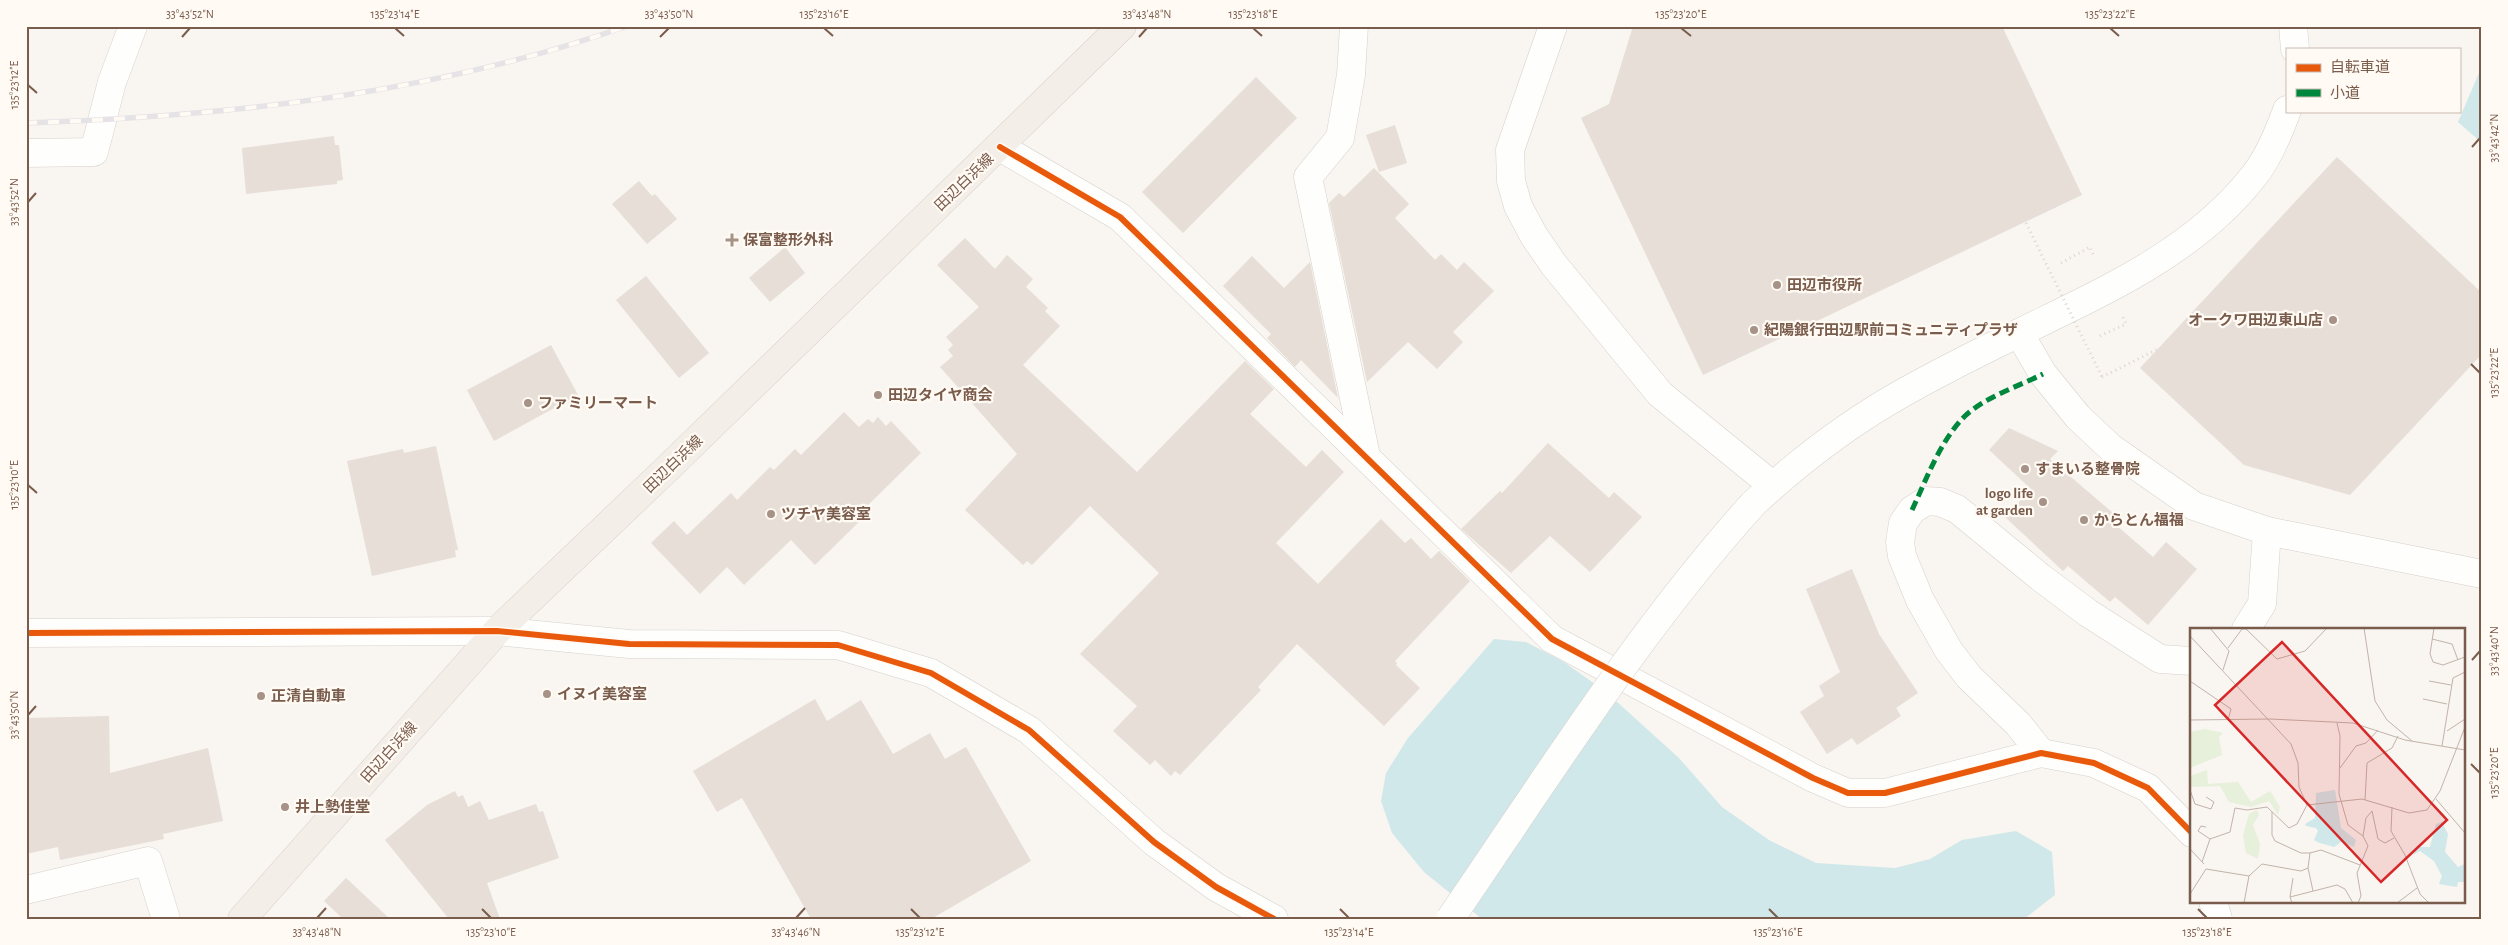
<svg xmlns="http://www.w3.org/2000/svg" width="2508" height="945" viewBox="0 0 2508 945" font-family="'Alegreya Sans','Noto Sans JP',sans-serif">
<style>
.water{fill:#d0e8ea}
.building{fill:#e6ded7}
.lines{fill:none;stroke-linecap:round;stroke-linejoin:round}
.minor-casing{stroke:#d7d1cb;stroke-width:29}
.tertiary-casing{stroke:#d7d1cb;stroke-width:29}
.primary-casing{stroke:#dad1cc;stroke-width:29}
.path{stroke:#dcd5d0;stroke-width:3;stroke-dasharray:1 4;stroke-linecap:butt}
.minor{stroke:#fefefd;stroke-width:28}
.tertiary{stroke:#fefefd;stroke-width:28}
.primary{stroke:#f3eee8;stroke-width:28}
.rail-casing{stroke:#e6e3e7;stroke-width:5.5}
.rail{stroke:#fffaf3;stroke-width:4;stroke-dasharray:11;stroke-linecap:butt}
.tertiary-bridge-casing{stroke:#d7d1cb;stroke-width:29;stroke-linecap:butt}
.path-bridge{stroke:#dcd5d0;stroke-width:3;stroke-dasharray:1 4;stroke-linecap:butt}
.tertiary-bridge{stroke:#fefefd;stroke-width:28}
.quiet{stroke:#00873e;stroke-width:5;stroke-dasharray:10 5;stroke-linecap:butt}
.cycleway-casing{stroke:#fffaf3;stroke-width:9}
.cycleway{stroke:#e8590c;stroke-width:6}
.ticks{fill:none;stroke:#7a5c4d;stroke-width:2}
.poi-dot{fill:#a69286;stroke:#fffaf3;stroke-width:2}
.labels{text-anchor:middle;stroke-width:4.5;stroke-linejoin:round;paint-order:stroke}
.street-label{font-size:15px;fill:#7a5c4d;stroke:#fffaf3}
.poi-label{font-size:15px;font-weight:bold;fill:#7a5c4d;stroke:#fffaf3;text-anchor:start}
.inset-road{fill:none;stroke:#c2b3aa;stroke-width:1}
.view{fill:#d62828;fill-opacity:0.15;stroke:#d62828;stroke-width:2.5}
.inset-edge{fill:none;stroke:#7a5c4d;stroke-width:2.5}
.neatline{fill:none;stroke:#7a5c4d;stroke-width:2}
.ticks-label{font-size:12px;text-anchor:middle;fill:#7a5c4d}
</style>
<rect width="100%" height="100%" fill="#f9f5f0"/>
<g class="water">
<polygon points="2482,66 2482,143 2458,122"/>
<polygon points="1494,639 1526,642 1564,662 1606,692 1679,758 1722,807 1769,840 1816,863 1895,868 1930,859 1962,840 2016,831 2052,852 2055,895 2024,919 1482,919 1424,872 1392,833 1381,801 1386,773 1408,738"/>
</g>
<g class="building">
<polygon points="1633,26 2002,26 2082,195 1703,375 1581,118 1609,104"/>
<polygon points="1256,77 1297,118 1183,233 1142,192"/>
<polygon points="1395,125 1407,163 1379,172 1366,135"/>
<polygon points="334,136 335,145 339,145 343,180 337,181 337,184 246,194 242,148"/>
<polygon points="2337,157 2482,293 2482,354 2350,495 2244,465 2140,368"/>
<polygon points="1374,168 1409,204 1395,218 1435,260 1441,254 1457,270 1464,262 1494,291 1453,332 1463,342 1437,369 1408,342 1367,382 1329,203 1339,193 1344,197"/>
<polygon points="639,181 652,196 655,194 677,219 647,244 612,204"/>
<polygon points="965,238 995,269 1007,255 1033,279 1026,287 1048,308 1045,311 1060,326 1023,365 1137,472 1245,361 1274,389 1250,414 1306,467 1322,450 1344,472 1276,543 1318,584 1381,519 1405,543 1411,538 1431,559 1439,551 1470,581 1395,661 1397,663 1396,665 1420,688 1384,726 1297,644 1258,687 1261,690 1180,775 1175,771 1171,776 1155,760 1150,765 1113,731 1137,706 1080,654 1159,573 1090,506 1032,565 1027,561 1023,565 965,510 1017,454 940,367 953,356 948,350 953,345 946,337 979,307 937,265"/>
<polygon points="785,247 805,273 770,302 749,278"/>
<polygon points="1252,256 1284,288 1310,262 1338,398 1301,360 1295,367 1267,338 1271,334 1223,286"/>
<polygon points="646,276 709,353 679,378 616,300"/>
<polygon points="551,345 578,395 494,441 467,390"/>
<polygon points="844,412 859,427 868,419 873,423 878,417 886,426 891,421 921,453 857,516 861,520 815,565 791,540 744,585 727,567 700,594 651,543 674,521 687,535 731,493 737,500 770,467 774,470 795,449 801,455"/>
<polygon points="2009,428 2058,451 2050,459 2113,513 2108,518 2153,557 2166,542 2197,569 2148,625 2115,597 2110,602 2068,566 2063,571 2005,517 2031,489 1989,450"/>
<polygon points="1548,443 1609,498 1614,492 1642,517 1590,572 1550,536 1511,573 1461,529 1500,491 1502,493"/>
<polygon points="436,446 458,550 455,550 456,557 372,576 347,461 403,449 404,453"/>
<polygon points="1852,569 1879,634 1918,693 1896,708 1901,716 1857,745 1852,738 1827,754 1800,712 1824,696 1819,686 1840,672 1806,589"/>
<polygon points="815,699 827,721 861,700 893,754 930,733 945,759 966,747 1031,861 931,919 811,919 742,798 717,812 693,771"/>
<polygon points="109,716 110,773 208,748 223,821 163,834 164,839 60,860 58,847 26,854 26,718"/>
<polygon points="455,791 458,797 463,795 468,807 480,801 489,820 536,804 539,812 543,811 559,858 487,883 500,919 449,919 385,840 427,805"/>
<polygon points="346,878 390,919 343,919 324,901"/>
</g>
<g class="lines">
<g class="minor-casing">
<g id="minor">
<polyline points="1354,26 1351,75 1340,138 1308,177 1366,456"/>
<polyline points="1000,147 1120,217 1552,639 1813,778 1848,793 1885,793 2041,753 2094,763 2148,788 2192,833"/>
<polyline points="26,153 94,152 112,82 133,26"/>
<polyline points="2019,333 2043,374 2078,417 2111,448 2194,506 2267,531 2482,574"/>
<polyline points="2246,629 2262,604 2267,531"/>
<polyline points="26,633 497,631"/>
<polyline points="2041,753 2018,724 1969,677 1949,651 1920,600 1902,556 1900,542 1903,523 1912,510 1926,501 1940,502 1957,509 2040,577 2088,613 2160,659 2192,661"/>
<polyline points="26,890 148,861 166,919"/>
<polyline points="2213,901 2218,919"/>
</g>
</g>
<g class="tertiary-casing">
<g id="tertiary">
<polyline points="1553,26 1510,150 1511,181 1518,206 1534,236 1554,265 1660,394 1772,485"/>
<polyline points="2293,26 2295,49"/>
<path d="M 1753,504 C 1800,460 1852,421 1908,390 C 1944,370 1982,351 2019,333 C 2104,291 2193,253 2253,177 C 2268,159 2279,132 2287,110"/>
<polyline points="497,631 629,644 838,645 931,673 1029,730 1154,842 1216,887 1274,919"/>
</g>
</g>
<g class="primary-casing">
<polyline id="primary" points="242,919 497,631 671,465 1122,26"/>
</g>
<g class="path">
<polyline points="2061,263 2090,247 2094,257"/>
<polyline points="2100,336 2126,324 2123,317"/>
<polyline points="2102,377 2158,349"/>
</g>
<use href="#minor" class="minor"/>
<use href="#tertiary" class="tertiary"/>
<use href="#primary" class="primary"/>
<g class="rail-casing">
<path id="rail" d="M 26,123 C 230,116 434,94 627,26"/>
</g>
<use href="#rail" class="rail"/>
<g class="tertiary-bridge-casing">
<path id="tertiary-bridge" d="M 1450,919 C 1546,779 1639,630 1753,504"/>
</g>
<polyline class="path-bridge" points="2026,223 2102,377"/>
<use href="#tertiary-bridge" class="tertiary-bridge"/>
<path class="quiet" d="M 1912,510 C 1927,478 1940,441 1965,416 C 1985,397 2019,386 2043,374"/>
<g class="cycleway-casing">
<g id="cycleway">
<polyline points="1000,147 1120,217 1552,639 1813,778 1848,793 1885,793 2041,753 2094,763 2148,788 2192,833"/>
<polyline points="26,633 497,631 629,644 838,645 931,673 1029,730 1154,842 1216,887 1274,919"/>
</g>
</g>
<use href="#cycleway" class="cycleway"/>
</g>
<path class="ticks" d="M 395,28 L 404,36M 824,28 L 833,36M 1253,28 L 1262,36M 1681,28 L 1691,36M 2110,28 L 2119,36M 182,37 L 190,28M 660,37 L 669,28M 1139,37 L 1147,28M 28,85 L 37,93M 2472,147 L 2480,138M 28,202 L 36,193M 2471,364 L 2480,373M 28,485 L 37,493M 2472,660 L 2480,651M 28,715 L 36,706M 2471,764 L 2480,773M 482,909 L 491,918M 911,909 L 920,918M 1340,909 L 1349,918M 1769,909 L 1778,918M 2198,909 L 2207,918M 317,918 L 326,908M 796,918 L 805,908"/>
<g class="poi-dot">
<path d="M729.5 232.5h5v5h5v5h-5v5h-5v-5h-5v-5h5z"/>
<circle cx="1777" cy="285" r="5"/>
<circle cx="2333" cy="320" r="5"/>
<circle cx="1754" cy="330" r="5"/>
<circle cx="878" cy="395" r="5"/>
<circle cx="528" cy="403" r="5"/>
<circle cx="2025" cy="469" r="5"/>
<circle cx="2043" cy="502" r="5"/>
<circle cx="771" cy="514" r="5"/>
<circle cx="2084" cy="520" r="5"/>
<circle cx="547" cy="694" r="5"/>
<circle cx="261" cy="696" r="5"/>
<circle cx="285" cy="807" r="5"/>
</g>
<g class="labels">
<g class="street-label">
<text transform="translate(964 182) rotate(-44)" y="5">田辺白浜線</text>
<text transform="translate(673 464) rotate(-44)" y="5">田辺白浜線</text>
<text transform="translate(389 752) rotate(-48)" y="5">田辺白浜線</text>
</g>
<g class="poi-label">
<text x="743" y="245">保富整形外科</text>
<text x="1787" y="290">田辺市役所</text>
<text x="2323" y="325" text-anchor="end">オークワ田辺東山店</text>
<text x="1764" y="335">紀陽銀行田辺駅前コミュニティプラザ</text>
<text x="888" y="400">田辺タイヤ商会</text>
<text x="538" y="408">ファミリーマート</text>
<text x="2035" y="474">すまいる整骨院</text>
<text x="2033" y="498" text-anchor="end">logo life<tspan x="2033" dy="17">at garden</tspan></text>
<text x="781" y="519">ツチヤ美容室</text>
<text x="2094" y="525">からとん福福</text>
<text x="557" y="699">イヌイ美容室</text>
<text x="271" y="701">正清自動車</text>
<text x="295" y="812">井上勢佳堂</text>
</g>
</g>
<g transform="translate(2190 628)">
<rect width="275" height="275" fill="#f9f5f0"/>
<path d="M 15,101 L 33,105 L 29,109 L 32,127 L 0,140 L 0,104 ZM 17,142 L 18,156 L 48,154 L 61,174 L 80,163 L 90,179 L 88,187 L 79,173 L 61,179 L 39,174 L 30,158 L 0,159 L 0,148 ZM 67,182 L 69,187 L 63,197 L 70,216 L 68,231 L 56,225 L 53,207 L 59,186 Z" fill="#e7f0db"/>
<path d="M 145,162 L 151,200 L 166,212 L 164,219 L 151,214 L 144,219 L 130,215 L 124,212 L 128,203 L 126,200 L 116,198 L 115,196 L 125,190 L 126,165 ZM 252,194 L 258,206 L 255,224 L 268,239 L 275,236 L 275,254 L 268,254 L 267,259 L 249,256 L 252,248 L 244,233 L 230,223 L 223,227 L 228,219 L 240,219 L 246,196 Z" fill="#d0e8ea"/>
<path class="inset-road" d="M 20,0 L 39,23 L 33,42M 174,0 L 185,73 L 197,92 L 222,113M 244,0 L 240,26 L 243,34 L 253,37 L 275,29M 0,8 L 101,116 L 108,135 L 109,159 L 117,177 L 172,171 L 219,185 L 237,182 L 250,163 L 275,99M 242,11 L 262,16 L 268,32M 38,20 L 52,1 L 56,1 L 87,31 L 115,23 L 137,0M 0,53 L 41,81 L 38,92M 239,53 L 261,57M 233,71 L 257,76M 0,92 L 80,91 L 163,95 L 215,112 L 275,122M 147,95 L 150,108 L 149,166 L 158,197 L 173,208 L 178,218 L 167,245 L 171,268 L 168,275M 257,103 L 275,91M 252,118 L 263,50 L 275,44M 150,140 L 166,118 L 176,115 L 188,102M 0,162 L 5,176 L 21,181 L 24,174 L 16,169M 246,171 L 275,205M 175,172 L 177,135 L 202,120 L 208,108M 202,179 L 201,203 L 215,227 L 230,266 L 239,275M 82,184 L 82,207 L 85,213 L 111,225 L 120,225M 16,199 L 11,198 L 8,203 L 20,211M 173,208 L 176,190 L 182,183 L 188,211 L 195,215 L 204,210M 0,221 L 14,236M 12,234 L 20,211 L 40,204 L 45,180 L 57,182 L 77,179 L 99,200 L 107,196 L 117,177M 16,241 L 59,248M 123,263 L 118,240 L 120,225 L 131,222 L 170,237M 0,266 L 16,241M 100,269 L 103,250M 54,275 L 59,248 L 72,236 L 111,243 L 118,240M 102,275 L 100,269 L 147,257 L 155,261 L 163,275M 207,275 L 227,260"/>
<path class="view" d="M 92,14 L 257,192 L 191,254 L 25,77 Z"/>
<rect width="275" height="275" class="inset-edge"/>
</g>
<rect width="2508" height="945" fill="none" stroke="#fffaf3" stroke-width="55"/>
<rect x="2286" y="48" width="175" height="65" fill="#fffaf3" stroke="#cabbb1"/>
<rect x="2296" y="64" width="25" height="8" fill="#e8590c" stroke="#cabbb1"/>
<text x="2330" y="72" font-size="15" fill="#7a5c4d">自転車道</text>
<rect x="2296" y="89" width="25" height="8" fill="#00873e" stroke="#cabbb1"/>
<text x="2330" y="98" font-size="15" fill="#7a5c4d">小道</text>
<rect x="28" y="28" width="2452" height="890" class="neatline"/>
<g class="ticks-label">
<text x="190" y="18">33°43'52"N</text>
<text x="395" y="18">135°23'14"E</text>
<text x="669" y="18">33°43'50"N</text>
<text x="824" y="18">135°23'16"E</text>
<text x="1147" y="18">33°43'48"N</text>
<text x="1253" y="18">135°23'18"E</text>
<text x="1681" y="18">135°23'20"E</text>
<text x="2110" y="18">135°23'22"E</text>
<text transform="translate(14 85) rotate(-90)" y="4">135°23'12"E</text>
<text transform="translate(2494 138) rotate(-90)" y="4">33°43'42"N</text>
<text transform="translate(14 202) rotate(-90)" y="4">33°43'52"N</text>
<text transform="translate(2494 373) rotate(-90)" y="4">135°23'22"E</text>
<text transform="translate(14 485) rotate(-90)" y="4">135°23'10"E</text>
<text transform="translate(2494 651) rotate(-90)" y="4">33°43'40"N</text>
<text transform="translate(14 715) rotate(-90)" y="4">33°43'50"N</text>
<text transform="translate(2494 773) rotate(-90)" y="4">135°23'20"E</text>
<text x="317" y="936">33°43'48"N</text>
<text x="491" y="936">135°23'10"E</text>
<text x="796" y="936">33°43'46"N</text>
<text x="920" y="936">135°23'12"E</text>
<text x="1349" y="936">135°23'14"E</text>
<text x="1778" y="936">135°23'16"E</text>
<text x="2207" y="936">135°23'18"E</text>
</g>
</svg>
